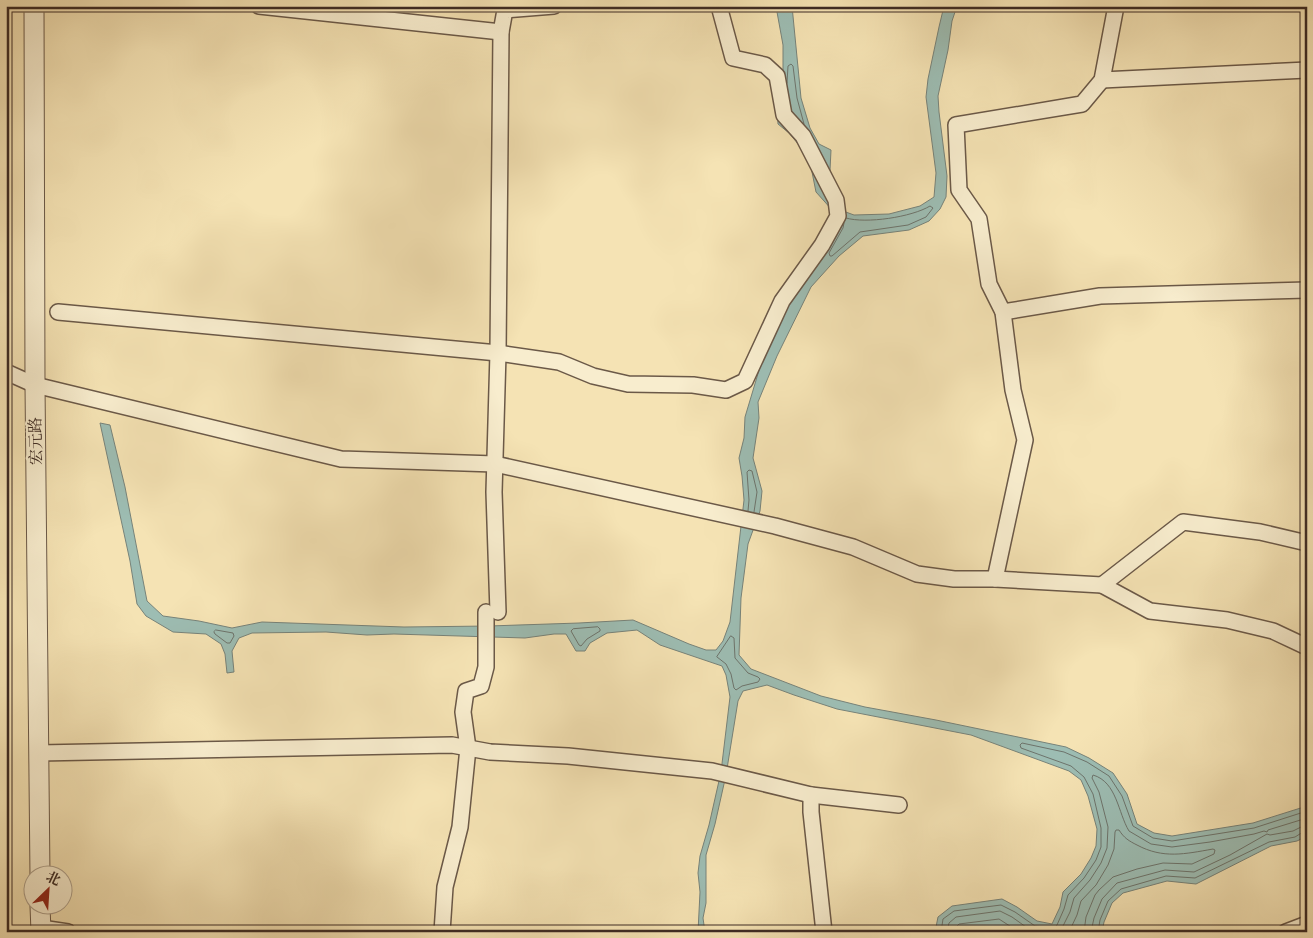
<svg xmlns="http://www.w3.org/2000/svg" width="1313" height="938" viewBox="0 0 1313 938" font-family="Cardo,'Noto Serif SC',serif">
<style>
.water{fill:#9dbdb3;stroke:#77837a}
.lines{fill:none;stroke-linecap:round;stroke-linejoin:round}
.shore{stroke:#6d746c;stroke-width:1}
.minor-casing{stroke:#6b5948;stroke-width:18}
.tertiary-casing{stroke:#6b5948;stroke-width:21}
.minor{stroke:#f8edce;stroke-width:15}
.tertiary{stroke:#f8edce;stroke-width:19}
.labels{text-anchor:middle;stroke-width:4.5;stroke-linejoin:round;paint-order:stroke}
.street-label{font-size:16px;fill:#3d2b24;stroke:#f8edce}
</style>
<rect width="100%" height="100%" fill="#f5e3b4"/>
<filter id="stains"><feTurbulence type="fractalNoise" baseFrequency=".004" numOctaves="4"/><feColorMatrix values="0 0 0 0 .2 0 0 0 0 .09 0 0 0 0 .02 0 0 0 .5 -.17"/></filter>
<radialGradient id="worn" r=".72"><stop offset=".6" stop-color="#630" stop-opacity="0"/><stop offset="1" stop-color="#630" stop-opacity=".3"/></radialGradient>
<polygon class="water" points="778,6 792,6 801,98 810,128 819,144 831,150 830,170 843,211 854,215 889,214 920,206 934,197 936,173 926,97 928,79 939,27 944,6 957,6 952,21 948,50 938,96 939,112 947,176 946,197 940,209 929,221 909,230 863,236 839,256 811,287 777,356 758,402 759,418 753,458 762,491 760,511 748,544 741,598 739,655 751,669 821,696 865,707 936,720 1066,747 1089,758 1113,773 1127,794 1137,824 1154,833 1172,836 1253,823 1307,806 1307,836 1297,841 1271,846 1196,884 1167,881 1123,893 1112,903 1104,922 1102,932 935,932 938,917 952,906 1002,899 1017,907 1037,921 1052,924 1060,907 1063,892 1081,874 1091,858 1096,846 1097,829 1088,796 1081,780 1069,771 971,735 837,709 794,695 767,685 743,691 738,701 726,775 715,824 706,855 706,903 703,918 705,932 698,932 700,892 698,873 700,856 709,825 721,772 730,697 726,675 722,666 660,645 637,630 607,633 590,643 585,651 576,651 566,634 554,634 525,638 394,634 367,635 326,632 252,633 239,638 232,651 234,672 227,673 225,654 221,644 206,634 173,632 146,616 137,604 130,561 100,423 110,425 125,487 147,601 163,616 199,621 232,628 262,622 404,627 489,626 579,623 633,620 689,644 706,650 716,650 723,641 730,622 744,500 742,476 739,458 744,438 745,417 760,367 785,308 833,211 816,192 809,157 789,133 778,124 777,105 783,81 783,45 777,12"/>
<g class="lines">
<g class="shore">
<polyline points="787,83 788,66 791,64 793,66 797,98 804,124"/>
<path d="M 844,223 L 843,228 L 829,253 L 830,256 L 832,256 L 860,232 L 908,225 L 926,217 L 933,208 L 930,206 C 912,217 866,224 846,218"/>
<polyline points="748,511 749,500 747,472 749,470 752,471 757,492 754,512"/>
<polygon points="598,627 600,629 600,631 587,639 581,646 579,645 571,631 573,629"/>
<polygon points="216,630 233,633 234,636 230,643 227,643 215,634 214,632"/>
<polygon points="731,636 734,638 735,658 748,673 758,677 760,679 758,682 742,686 736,690 734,688 731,674 726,664 717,657"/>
<polyline points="941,932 943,919 954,911 1001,905 1015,912 1035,926 1054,928 1057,925 1064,909 1068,895 1084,878 1096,860 1101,847 1101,828 1093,794 1084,777 1071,766 1021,748 1020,745 1022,743 1064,752 1087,762 1109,776 1122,796 1133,826 1153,838 1172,841 1254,828 1307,811"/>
<polyline points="947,932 949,923 956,917 1000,911 1012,917 1033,932"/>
<polyline points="955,932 956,927 959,924 999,919 1019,932"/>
<path d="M 1060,932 L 1070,912 L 1074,898 L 1090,880 L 1101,863 L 1107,848 L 1108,827 L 1099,792 L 1092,778 L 1093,775 C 1117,782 1118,813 1129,831 L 1151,844 L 1172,847 L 1210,842 L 1254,834 L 1264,831 L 1267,832 L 1268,830 L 1307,818"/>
<path d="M 1069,932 L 1077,915 L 1081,901 L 1096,885 L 1108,865 L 1114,849 L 1115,832 L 1116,830 L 1119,830 C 1124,838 1129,841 1137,845 C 1163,859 1185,854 1213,849 L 1215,850 L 1214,854 L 1192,864 L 1163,863 L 1137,869 L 1113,877 L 1099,890 L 1095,895 L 1086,917 L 1084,932"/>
<polyline points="1091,932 1094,918 1102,899 1117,883 1165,870 1194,872 1230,855 1267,834 1270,835 1293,831 1301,827 1307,826"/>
<polyline points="1098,932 1100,920 1108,901 1121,889 1166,876 1195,878 1269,842 1295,837 1303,832 1307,832"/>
</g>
<g class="minor-casing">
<g id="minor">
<polyline points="259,6 501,32"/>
<polyline points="1102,80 1307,70"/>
<polyline points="58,312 498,353 559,362 593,376 628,384 693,385 726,390 745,381 782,301 822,245 838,216 836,200 803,136 784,115 777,76 765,65 733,58 719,6"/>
<polyline points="1003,312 1100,296 1307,290"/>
<polyline points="6,372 35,385 341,459 495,464 775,526 853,547 917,574 954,579 995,579 1102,585 1183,522 1260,532 1307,543"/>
<polyline points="995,579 1025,440 1013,390 1003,312 989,284 979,219 959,190 956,125 1082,104 1102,80 1116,6"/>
<polyline points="1102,585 1150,611 1227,620 1273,631 1307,647"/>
<polyline points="498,612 494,492 498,353 501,32 505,10 554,6"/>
<polyline points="39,753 452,745 490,752 568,756 712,771 811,795 899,805"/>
<polyline points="811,795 811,812 824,932"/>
<polyline points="41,928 68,932"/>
<polyline points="442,932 445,887 460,827 468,748 463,712 466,691 481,686 486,667 486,612"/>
<polyline points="1286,932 1307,924"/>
</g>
</g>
<g class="tertiary-casing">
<g id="tertiary">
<polyline points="34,6 35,385 40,876"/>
<polyline points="40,906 41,932"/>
</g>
</g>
<use href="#minor" class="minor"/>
<use href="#tertiary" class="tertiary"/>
</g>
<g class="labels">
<g class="street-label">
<text transform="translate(35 441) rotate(-91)" y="6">宏元路</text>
</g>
</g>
<rect width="1313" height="938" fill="none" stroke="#f5e3b4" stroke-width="25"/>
<rect x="8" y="8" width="1298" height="923" fill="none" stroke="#3d2b24" stroke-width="2.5"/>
<rect x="12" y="12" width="1288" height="913" fill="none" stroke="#3d2b24"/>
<g transform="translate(48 890) rotate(25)"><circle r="24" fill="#f8edce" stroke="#ad9f8a"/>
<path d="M0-4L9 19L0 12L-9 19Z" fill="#8f2418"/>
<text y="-8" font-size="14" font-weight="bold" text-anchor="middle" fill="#3d2b24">北</text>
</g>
<rect width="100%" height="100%" filter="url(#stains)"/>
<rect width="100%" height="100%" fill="url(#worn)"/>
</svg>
